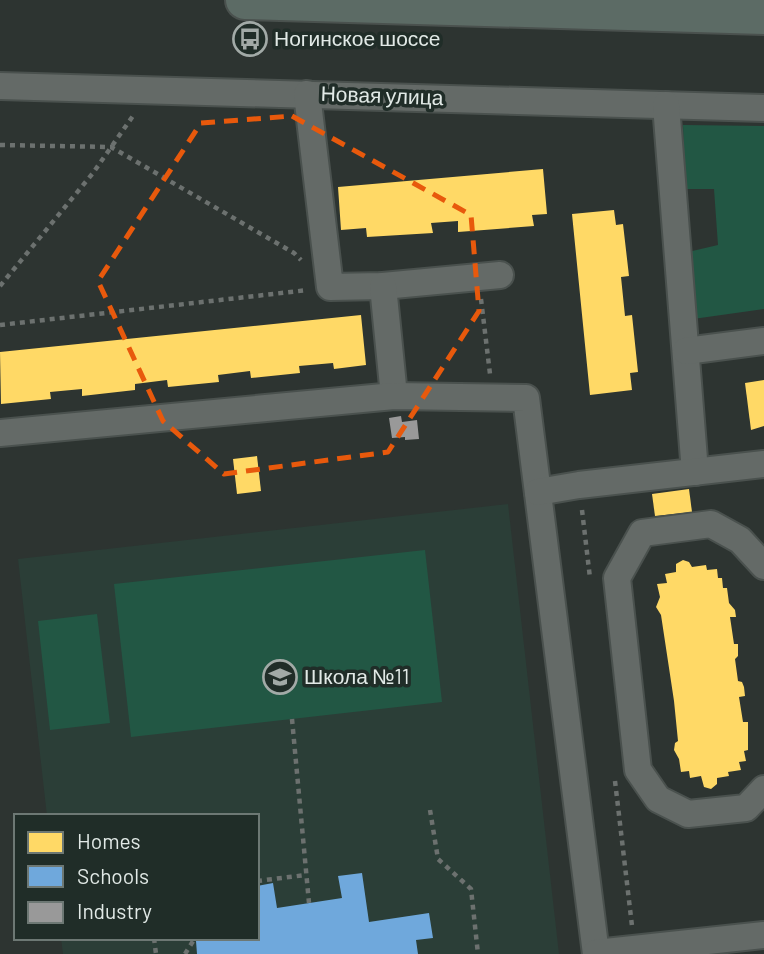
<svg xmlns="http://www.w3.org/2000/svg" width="764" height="954" viewBox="0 0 764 954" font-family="Barlow,sans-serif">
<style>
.built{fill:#2b3e37}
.green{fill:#225744}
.homes{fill:#ffd966}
.schools{fill:#6fa8dc}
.industry{fill:#999}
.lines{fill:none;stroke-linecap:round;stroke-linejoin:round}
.minor-casing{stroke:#4a514e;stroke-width:30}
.highway-casing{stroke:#4a514e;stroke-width:42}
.path{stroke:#6c716f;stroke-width:4.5;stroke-dasharray:5 5;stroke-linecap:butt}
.minor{stroke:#646a67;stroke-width:26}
.highway{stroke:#5c6b65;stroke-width:38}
.marked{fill:none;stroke:#e8590c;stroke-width:5;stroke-dasharray:14 9;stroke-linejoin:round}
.labels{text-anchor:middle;stroke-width:7;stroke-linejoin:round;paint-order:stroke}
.poi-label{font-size:21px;fill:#e1e9e6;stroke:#202d28;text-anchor:start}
.street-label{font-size:21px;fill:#e1e9e6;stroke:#202d28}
</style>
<rect width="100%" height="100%" fill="#2d3431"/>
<polygon class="built" points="508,504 559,954 63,954 61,938 257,938 257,816 47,816 18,559"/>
<g class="green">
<polygon points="683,125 764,126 764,309 693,319 688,252 718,245 714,189 685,189"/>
<polygon points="425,550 442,702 131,737 114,584"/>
<polygon points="97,614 110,723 50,730 38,621"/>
</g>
<g class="homes">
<polygon points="543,169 547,214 532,215 534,226 458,232 458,221 431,223 433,233 367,237 366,228 341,230 338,187"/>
<polygon points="614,210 616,225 623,224 629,276 621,277 625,316 632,315 638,372 630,373 632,390 590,395 572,214"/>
<polygon points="361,315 366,365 334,369 333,363 299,366 300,373 251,378 250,371 218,375 219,382 168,387 167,380 135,384 135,390 82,396 82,389 50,392 51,399 1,404 0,352"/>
<polygon points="764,380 764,426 751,430 745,383"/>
<polygon points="257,456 261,491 237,494 233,459"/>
<polygon points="689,489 692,512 655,516 652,494"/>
<polygon points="683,560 689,562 692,567 706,565 707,570 717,569 718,578 722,578 723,588 727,588 729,603 735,610 736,617 730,617 734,644 738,644 738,656 735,659 738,681 742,682 744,687 745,696 739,697 743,722 748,722 748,750 744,751 746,761 739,762 741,770 728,772 729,776 717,778 717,784 711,789 704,787 701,776 690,778 689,771 681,772 679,759 674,750 675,743 678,741 674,701 661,615 656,607 660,597 657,584 667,583 665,574 676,572 676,564"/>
</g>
<polygon class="schools" points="362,873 369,922 429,913 433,938 416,940 418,954 197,954 196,941 218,938 257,938 257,886 273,883 277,908 342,898 338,876"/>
<polygon class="industry" points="401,416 402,422 417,420 419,439 405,440 405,437 392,438 389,418"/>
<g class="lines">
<g class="minor-casing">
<g id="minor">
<polyline points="0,86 764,108"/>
<polyline points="307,94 330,287 383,286 500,275"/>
<polyline points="666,105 695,472"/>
<polyline points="383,286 394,396"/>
<polyline points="686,351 764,341"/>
<polyline points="0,433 394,396 526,398 596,954"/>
<polyline points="538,492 579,485 764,464"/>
<polyline points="764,566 740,540 711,524 642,533 617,578 638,770 658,799 688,814 746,808 764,789"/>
<polyline points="596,953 764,935"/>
</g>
</g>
<g class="highway-casing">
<polyline id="highway" points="245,0 764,15"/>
</g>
<g class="path">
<polyline points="0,145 111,147 294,253 301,260"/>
<polyline points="0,286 93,173 135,113"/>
<polyline points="481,299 490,374"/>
<polyline points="0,325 308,290"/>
<polyline points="582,510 590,578"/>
<polyline points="292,719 309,903"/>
<polyline points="615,781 632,926"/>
<polyline points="430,810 438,859 471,889 478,954"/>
<polyline points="257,881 306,875"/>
<polyline points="154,938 156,954"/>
<polyline points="185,954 195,938"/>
</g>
<use href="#minor" class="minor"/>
<use href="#highway" class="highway"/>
</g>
<path class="marked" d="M 292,116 L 471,215 L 479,311 L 388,452 L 224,474 L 163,421 L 98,281 L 201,123 Z"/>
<defs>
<g id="bus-ring" transform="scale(1.75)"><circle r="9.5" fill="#202d28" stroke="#a2aaa7" stroke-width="1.5"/><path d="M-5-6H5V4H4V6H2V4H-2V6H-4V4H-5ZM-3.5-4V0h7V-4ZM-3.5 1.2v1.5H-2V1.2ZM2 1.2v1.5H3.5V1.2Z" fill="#a2aaa7"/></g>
<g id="school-ring" transform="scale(1.75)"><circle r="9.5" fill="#202d28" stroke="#a2aaa7" stroke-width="1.5"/><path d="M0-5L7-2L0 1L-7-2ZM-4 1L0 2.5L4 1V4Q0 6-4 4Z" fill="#a2aaa7"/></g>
</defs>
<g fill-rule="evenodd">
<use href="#bus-ring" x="250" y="39"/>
<use href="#school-ring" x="280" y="677"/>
</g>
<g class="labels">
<g class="poi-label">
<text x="274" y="46">Ногинское шоссе</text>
<text x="304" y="684">Школа №11</text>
</g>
<g class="street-label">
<text transform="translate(382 96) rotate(2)" y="7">Новая улица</text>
</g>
</g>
<rect x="14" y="814" width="245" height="126" fill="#202d28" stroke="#6d7874" stroke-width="2"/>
<rect x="28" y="832" width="35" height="21" fill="#ffd966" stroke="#6d7874" stroke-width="2"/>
<text x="77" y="849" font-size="21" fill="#e1e9e6">Homes</text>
<rect x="28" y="866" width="35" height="21" fill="#6fa8dc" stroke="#6d7874" stroke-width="2"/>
<text x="77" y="884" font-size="21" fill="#e1e9e6">Schools</text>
<rect x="28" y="902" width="35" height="21" fill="#999999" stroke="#6d7874" stroke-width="2"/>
<text x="77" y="919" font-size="21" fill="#e1e9e6">Industry</text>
</svg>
